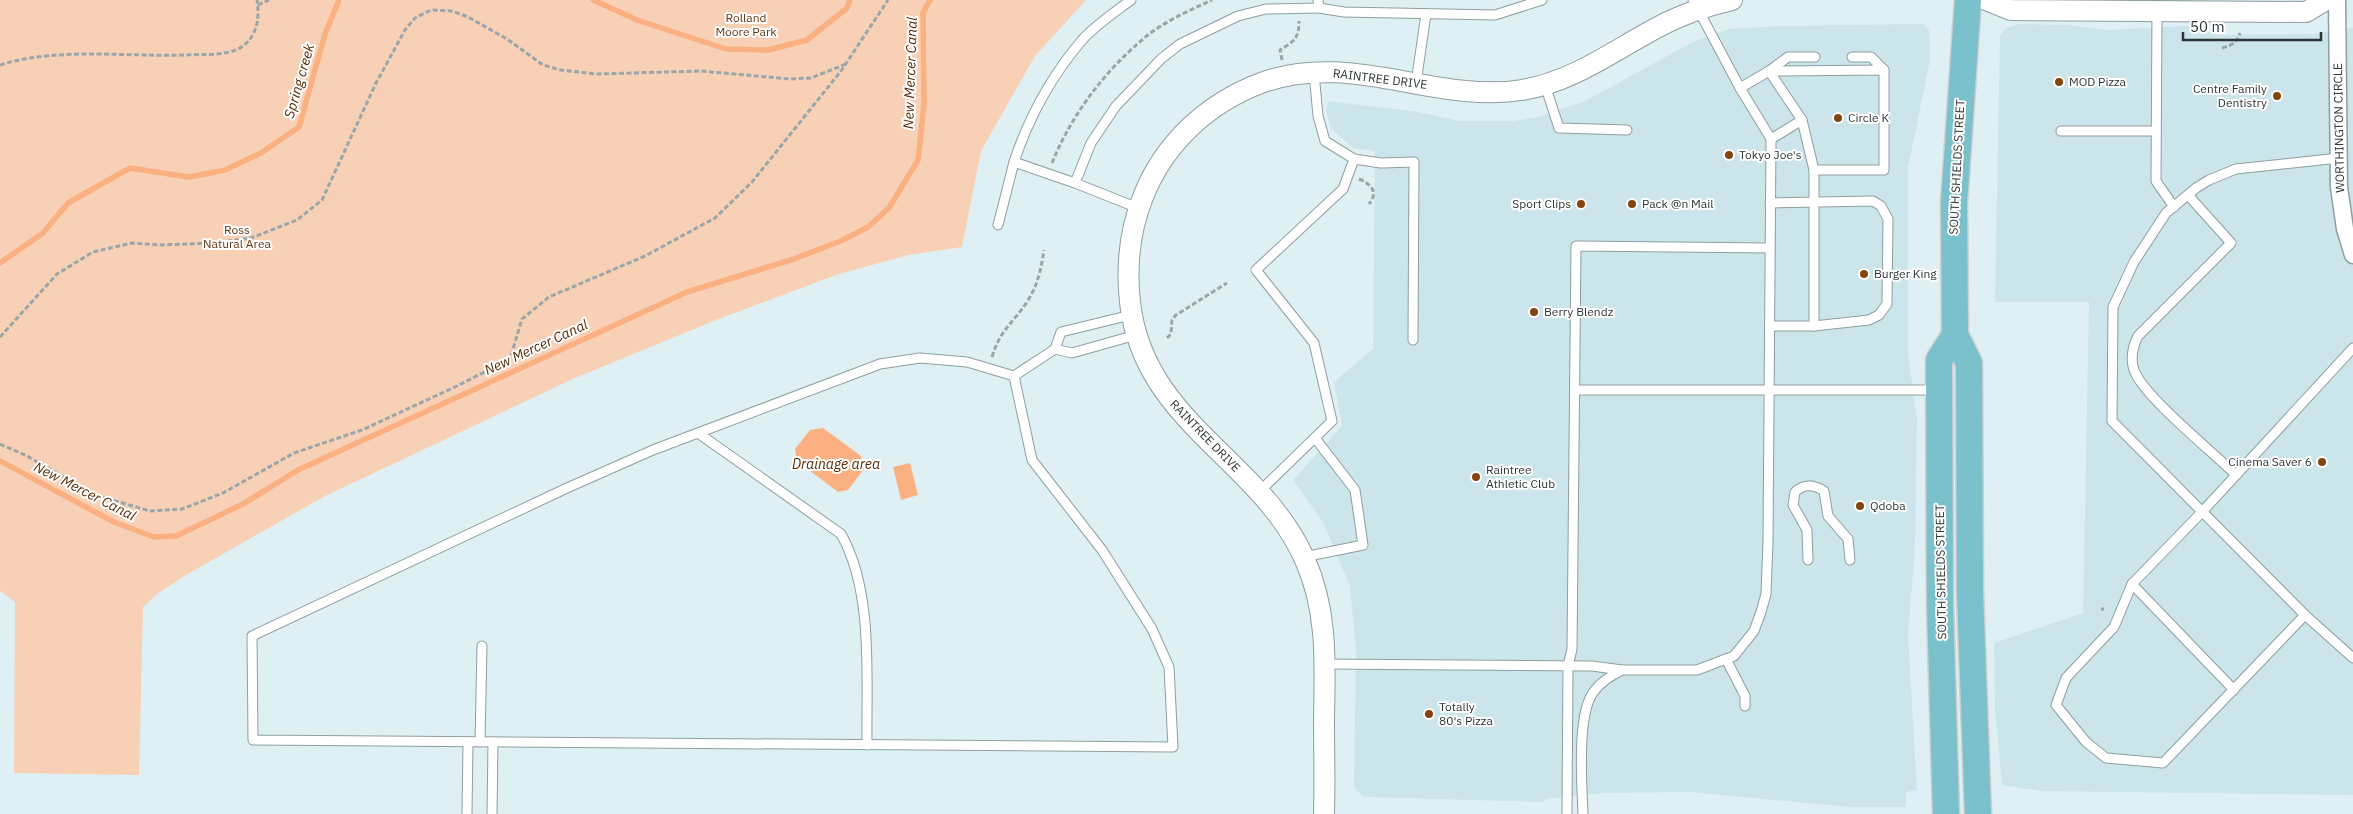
<svg xmlns="http://www.w3.org/2000/svg" width="2353" height="814" viewBox="0 0 2353 814" font-family="'IBM Plex Sans',sans-serif">
<style>
.built{fill:#cbe5ea}
.green{fill:#f8d0b6}
.water{fill:#fab080}
.lines{fill:none;stroke-linecap:round;stroke-linejoin:round}
.stream{stroke:#fab080;stroke-width:5.5}
.service-casing{stroke:#8e9ea1;stroke-width:11}
.minor-casing{stroke:#8e9ea1;stroke-width:19}
.tertiary-casing{stroke:#8e9ea1;stroke-width:22}
.primary-casing{stroke:#cdcfcf;stroke-width:29}
.path{stroke:#9aa7aa;stroke-width:3;stroke-dasharray:5 2.5;stroke-linecap:butt}
.service{stroke:#fff;stroke-width:9}
.minor{stroke:#fff;stroke-width:16}
.tertiary{stroke:#fff;stroke-width:20}
.primary{stroke:#7bc1cc;stroke-width:26}
.poi-dot{fill:#85440e;stroke:#fff;stroke-width:2}
.labels{text-anchor:middle;stroke-width:4;stroke-linejoin:round;paint-order:stroke}
.park-label{font-size:12px;fill:#663613;stroke:#fff}
.street-label{font-size:12px;fill:#2e3536;stroke:#fff}
.poi-label{font-size:12px;fill:#2e3536;stroke:#fff;text-anchor:start}
.water-label{font-size:14px;font-style:italic;fill:#582a03;stroke:#fff}
</style>
<rect width="100%" height="100%" fill="#dff0f4"/>
<g class="built">
<polygon points="1914,24 1923,24 1929,30 1930,59 1908,168 1908,354 1917,419 1915,547 1908,635 1917,790 1906,792 1906,807 1850,807 1690,792 1605,793 1546,799 1542,802 1364,797 1354,787 1356,650 1350,586 1323,522 1293,480 1342,426 1334,382 1373,349 1375,151 1353,148 1331,128 1326,111 1328,101 1418,112 1460,121 1513,121 1540,117 1585,101 1693,42 1729,29 1780,26"/>
<polygon points="2020,24 2066,25 2106,30 2185,26 2221,35 2312,34 2353,28 2353,795 2040,791 2002,785 1995,708 1994,643 2083,613 2089,302 1995,302 2000,35 2006,28"/>
</g>
<polygon class="green" points="0,0 1086,0 1035,56 981,151 962,247 908,255 836,275 721,318 575,378 325,496 186,575 157,594 143,607 139,775 14,773 15,602 0,591"/>
<g class="water">
<polygon points="823,428 861,456 864,469 848,490 838,492 797,461 795,449 810,430"/>
<polygon points="910,463 918,495 901,500 893,467"/>
</g>
<g class="lines">
<g class="stream">
<polyline points="593,0 637,20 726,49 768,50 807,40 847,8 850,0"/>
<polyline points="0,263 43,233 68,203 130,168 189,177 225,170 261,153 299,127 325,34 339,0"/>
<polyline points="0,461 114,522 154,537 176,536 243,504 298,470 687,292 794,259 843,240 868,227 889,208 918,160 924,104 923,13 930,0"/>
</g>
<g class="service-casing">
<g id="service">
<polyline points="1318,0 1319,8 1344,12 1495,15 1542,0"/>
<polyline points="2157,11 2156,181 2174,207"/>
<polyline points="1852,57 1871,57 1884,70"/>
<polyline points="1314,73 1318,116 1325,141 1354,159 1381,163 1414,162 1413,340"/>
<polyline points="1416,83 1426,14"/>
<polyline points="1545,85 1559,128 1627,130"/>
<polyline points="1740,88 1769,71 1884,70 1884,170 1814,170"/>
<polyline points="2061,131 2156,131"/>
<polyline points="1771,139 1802,120"/>
<polyline points="2339,158 2236,169 2209,180 2196,188 2166,213 2134,262 2113,307 2112,421 2305,615 2353,658"/>
<path d="M 1075,183 L 1014,162 C 1029,117 1052,75 1083,39 C 1097,24 1115,12 1131,0"/>
<path d="M 2188,195 L 2231,243 L 2138,336 C 2133,346 2130,358 2134,370 C 2143,396 2213,452 2236,475"/>
<polyline points="1138,208 1075,183 1091,143 1116,106 1161,59 1180,44 1238,16 1266,9 1319,8"/>
<polyline points="998,225 1014,162"/>
<polyline points="1131,315 1061,332 1055,349 1072,353 1136,335"/>
<polyline points="1770,326 1814,326 1869,320 1879,315 1887,304 1888,219 1881,206 1873,201 1770,203"/>
<polyline points="1814,326 1814,170 1802,120 1769,71 1788,57 1815,57"/>
<polyline points="1014,376 1032,460 1102,550 1152,629 1169,667 1173,747 253,740 252,636 567,488 653,450 880,364 920,358 967,362 1014,376 1055,349"/>
<polyline points="1575,390 1937,390"/>
<path d="M 698,433 L 841,534 C 874,592 866,679 867,745"/>
<polyline points="1259,492 1332,421 1314,343 1256,270 1343,189 1354,159"/>
<polyline points="1304,557 1363,545 1355,490 1315,438"/>
<path d="M 1808,560 L 1807,530 L 1793,505 L 1795,492 C 1804,484 1813,484 1824,491 L 1828,516 L 1848,539 L 1850,560"/>
<polyline points="2132,584 2234,690"/>
<polyline points="2305,615 2163,763 2106,758 2086,742 2056,705 2066,678 2114,627 2132,584 2202,512 2353,348"/>
<polyline points="1726,659 1745,696 1745,706"/>
<polyline points="1325,664 1592,666 1622,670 1697,670 1734,656 1754,631 1761,612 1766,594 1768,541 1771,139 1740,88 1693,0"/>
<polyline points="480,742 482,646"/>
<polyline points="467,814 468,742"/>
<polyline points="492,814 493,742"/>
<polyline points="1567,814 1568,666 1572,649 1576,246 1770,248"/>
<path d="M 1583,814 C 1582,785 1576,711 1595,690 C 1602,681 1612,675 1622,670"/>
</g>
</g>
<g class="minor-casing">
<polyline id="minor" points="2337,0 2339,187 2345,229 2353,255"/>
</g>
<g class="tertiary-casing">
<g id="tertiary">
<polyline points="1986,0 2011,10 2306,12 2326,0"/>
<path d="M 1324,814 C 1325,782 1324,751 1324,719 C 1325,664 1328,611 1305,560 C 1261,459 1143,423 1130,302 C 1126,265 1129,232 1143,197 C 1164,143 1208,103 1261,83 C 1350,50 1436,104 1522,90 C 1577,81 1619,46 1668,22 C 1689,12 1710,5 1732,0"/>
</g>
</g>
<g class="primary-casing">
<g id="primary">
<polyline points="1968,0 1954,203 1955,335 1969,363 1970,592 1978,814"/>
<polyline points="1946,814 1940,606 1939,360 1955,335"/>
</g>
</g>
<g class="path">
<polyline points="258,5 269,0"/>
<path d="M 2222,48 C 2232,45 2237,43 2240,33"/>
<path d="M 1282,60 L 1280,50 C 1294,41 1299,39 1299,21"/>
<path d="M 0,65 C 57,47 126,57 185,55 C 202,54 223,56 238,49 C 257,39 260,19 257,0"/>
<path d="M 1052,163 C 1071,116 1103,73 1142,40 C 1161,23 1188,11 1212,0"/>
<path d="M 1359,179 C 1371,184 1379,192 1369,204"/>
<polyline points="0,337 57,274 93,252 132,243 161,245 213,243 251,238 297,220 322,200 376,83 405,30 415,18 431,10 452,11 468,17 507,39 543,65 561,70 596,74 701,71 790,79 811,78 846,64"/>
<polyline points="1167,338 1171,334 1172,320 1176,315 1227,283"/>
<path d="M 992,357 C 1000,330 1013,323 1027,302 C 1038,285 1041,269 1044,250"/>
<polyline points="0,444 27,456 95,495 150,511 182,509 223,493 294,453 362,430 457,386 510,359 522,319 549,297 645,256 715,218 752,182 841,71 888,0"/>
<polyline points="2101,609 2104,609"/>
</g>
<use href="#service" class="service"/>
<use href="#minor" class="minor"/>
<use href="#tertiary" class="tertiary"/>
<use href="#primary" class="primary"/>
</g>
<g class="poi-dot">
<circle cx="2059" cy="82" r="5"/>
<circle cx="2277" cy="96" r="5"/>
<circle cx="1838" cy="118" r="5"/>
<circle cx="1729" cy="155" r="5"/>
<circle cx="1581" cy="204" r="5"/>
<circle cx="1632" cy="204" r="5"/>
<circle cx="1864" cy="274" r="5"/>
<circle cx="1534" cy="312" r="5"/>
<circle cx="2322" cy="462" r="5"/>
<circle cx="1476" cy="477" r="5"/>
<circle cx="1860" cy="506" r="5"/>
<circle cx="1429" cy="714" r="5"/>
</g>
<g class="labels">
<g class="park-label">
<text x="746" y="22">Rolland<tspan x="746" dy="14">Moore Park</tspan></text>
<text x="237" y="234">Ross<tspan x="237" dy="14">Natural Area</tspan></text>
</g>
<g class="street-label">
<text transform="translate(1380 79) rotate(7)" y="4">RAINTREE DRIVE</text>
<text transform="translate(2339 128) rotate(-91)" y="4">WORTHINGTON CIRCLE</text>
<text transform="translate(1957 167) rotate(-87)" y="4">SOUTH SHIELDS STREET</text>
<text transform="translate(1205 436) rotate(46)" y="4">RAINTREE DRIVE</text>
<text transform="translate(1941 572) rotate(-91)" y="4">SOUTH SHIELDS STREET</text>
</g>
<g class="poi-label">
<text x="2069" y="86">MOD Pizza</text>
<text x="2267" y="93" text-anchor="end">Centre Family<tspan x="2267" dy="14">Dentistry</tspan></text>
<text x="1848" y="122">Circle K</text>
<text x="1739" y="159">Tokyo Joe's</text>
<text x="1571" y="208" text-anchor="end">Sport Clips</text>
<text x="1642" y="208">Pack @n Mail</text>
<text x="1874" y="278">Burger King</text>
<text x="1544" y="316">Berry Blendz</text>
<text x="2312" y="466" text-anchor="end">Cinema Saver 6</text>
<text x="1486" y="474">Raintree<tspan x="1486" dy="14">Athletic Club</tspan></text>
<text x="1870" y="510">Qdoba</text>
<text x="1439" y="711">Totally<tspan x="1439" dy="14">80's Pizza</tspan></text>
</g>
<g class="water-label">
<text transform="translate(910 73) rotate(-88)" y="5">New Mercer Canal</text>
<text transform="translate(299 81) rotate(-74)" y="5">Spring creek</text>
<text transform="translate(536 347) rotate(-25)" y="5">New Mercer Canal</text>
<text x="836" y="469">Drainage area</text>
<text transform="translate(85 491) rotate(27)" y="5">New Mercer Canal</text>
</g>
</g>
<path d="M2183 32v8h138v-8" fill="none" stroke="#2e3536" stroke-width="2.5"/>
<text x="2190" y="32" font-size="15" fill="#2e3536" stroke="#ffffff" stroke-width="4" paint-order="stroke">50 m</text>
</svg>
